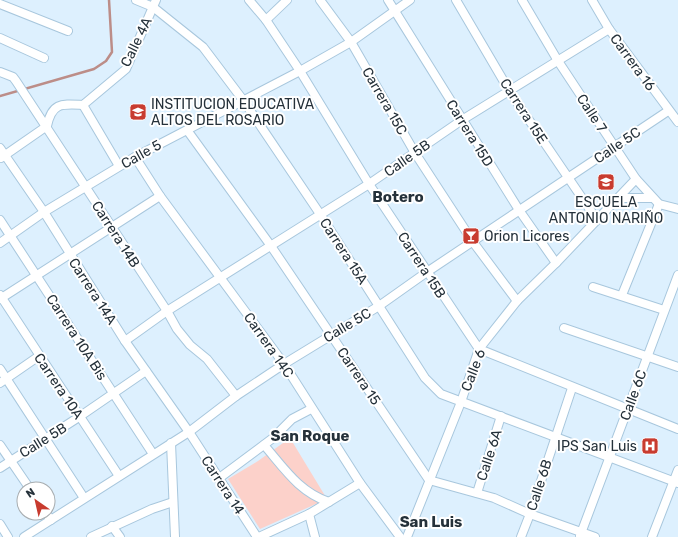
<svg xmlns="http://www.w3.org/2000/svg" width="678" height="537" viewBox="0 0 678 537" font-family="Rubik,sans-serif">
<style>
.green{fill:#fcd1ca}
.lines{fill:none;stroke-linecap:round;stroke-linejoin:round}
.stream{stroke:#bc8d88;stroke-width:2.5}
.minor-casing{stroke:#a8c7dd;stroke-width:10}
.minor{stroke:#fff;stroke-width:8}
.labels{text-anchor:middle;stroke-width:4;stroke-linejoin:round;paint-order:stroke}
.street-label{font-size:14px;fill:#25313a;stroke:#fff}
.poi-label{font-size:14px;fill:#25313a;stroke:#fff;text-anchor:start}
.neighbourhood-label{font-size:15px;font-weight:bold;fill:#25313a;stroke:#fff}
</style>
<rect width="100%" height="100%" fill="#ddf0fe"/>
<polygon class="green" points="290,438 327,499 260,529 228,479 258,461"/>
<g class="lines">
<polyline class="stream" points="0,96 94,69 106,61 112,52 109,0"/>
<g class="minor-casing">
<g id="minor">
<polyline points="136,0 153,7 203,47 243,100 320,214 425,378 441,394 678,483"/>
<polyline points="249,0 266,20 300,71 369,184 479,349 678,429"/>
<polyline points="320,0 351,42 415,153 473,242 517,301"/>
<polyline points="388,0 519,210 556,263"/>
<polyline points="456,0 510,92 597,220"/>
<polyline points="522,0 558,61 636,179 659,204 678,209"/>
<polyline points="592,0 609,29 678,122"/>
<polyline points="0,4 68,31"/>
<polyline points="266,20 287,0"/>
<polyline points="0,38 44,58"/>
<polyline points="0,72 13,77 16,81 167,311 177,329 190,345 207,359 236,396"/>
<polyline points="83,105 119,166"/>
<polyline points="187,130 271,246 429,480 494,498 530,514 595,537"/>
<polyline points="0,148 44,212 125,341 189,432 257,537"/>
<polyline points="135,157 160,196 284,364 360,483 400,537"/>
<path d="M 1,158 L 47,126 C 52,102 62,104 83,105 L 126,69 L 156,0"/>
<polyline points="619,198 651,198"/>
<polyline points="0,220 153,454"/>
<polyline points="0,243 44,212 135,157 300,71 351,42 410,0"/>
<polyline points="593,287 664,310"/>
<polyline points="0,295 119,476"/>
<polyline points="622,295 659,204"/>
<polyline points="0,299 160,196"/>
<polyline points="564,328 678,367"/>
<polyline points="125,341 167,311 369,184 462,120 609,29"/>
<polyline points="0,369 84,498"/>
<polyline points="0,383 39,356"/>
<polyline points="171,443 175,537"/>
<polyline points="0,445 30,489"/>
<path d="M 264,445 C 284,468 299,492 329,502"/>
<polyline points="0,468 79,417 146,371"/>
<polyline points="218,479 273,438 292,419 311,409"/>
<polyline points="477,493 501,416"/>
<polyline points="46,513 51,520"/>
<polyline points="309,514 315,537"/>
<polyline points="0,524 8,537"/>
<polyline points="112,526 120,537"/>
<polyline points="580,536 678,275"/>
<polyline points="24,537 189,432 236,396 284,364 379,306 427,272 668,111"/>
<polyline points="91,537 152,509 173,502"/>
<polyline points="259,537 309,514 360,483"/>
<polyline points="407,537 461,402 479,349 517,301 556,263 636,179"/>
<polyline points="521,537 530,514 572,388"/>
<polyline points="652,537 678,470"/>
</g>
</g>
<use href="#minor" class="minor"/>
</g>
<defs>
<g id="university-square" transform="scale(0.9)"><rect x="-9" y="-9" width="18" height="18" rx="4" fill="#c83b2f" stroke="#fff"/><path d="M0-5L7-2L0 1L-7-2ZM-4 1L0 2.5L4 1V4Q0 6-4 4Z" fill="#fff"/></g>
<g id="school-square" transform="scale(0.9)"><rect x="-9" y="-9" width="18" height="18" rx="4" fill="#c83b2f" stroke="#fff"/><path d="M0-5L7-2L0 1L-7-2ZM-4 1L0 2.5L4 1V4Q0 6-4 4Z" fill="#fff"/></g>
<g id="bar-square" transform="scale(0.9)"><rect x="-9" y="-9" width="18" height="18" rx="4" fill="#c83b2f" stroke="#fff"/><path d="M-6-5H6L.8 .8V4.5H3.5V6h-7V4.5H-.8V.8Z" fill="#fff"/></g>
<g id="hospital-square" transform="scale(0.9)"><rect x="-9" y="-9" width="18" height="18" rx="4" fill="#c83b2f" stroke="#fff"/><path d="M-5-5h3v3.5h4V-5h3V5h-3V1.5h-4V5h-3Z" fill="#fff"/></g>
</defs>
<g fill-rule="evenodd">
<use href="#university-square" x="138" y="112"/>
<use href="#school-square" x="606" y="182"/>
<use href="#bar-square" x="471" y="236"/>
<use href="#hospital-square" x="650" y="446"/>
</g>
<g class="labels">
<g class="street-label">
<text transform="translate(136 42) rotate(-64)" y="5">Calle 4A</text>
<text transform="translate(633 62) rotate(54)" y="5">Carrera 16</text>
<text transform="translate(385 101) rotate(60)" y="5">Carrera 15C</text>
<text transform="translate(524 111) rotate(57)" y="5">Carrera 15E</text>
<text transform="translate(592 113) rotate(57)" y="5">Calle 7</text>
<text transform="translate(470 133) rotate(58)" y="5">Carrera 15D</text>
<text transform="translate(617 145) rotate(-34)" y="5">Calle 5C</text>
<text transform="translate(141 154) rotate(-29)" y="5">Calle 5</text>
<text transform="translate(407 158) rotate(-35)" y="5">Calle 5B</text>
<text transform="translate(116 234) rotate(57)" y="5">Carrera 14B</text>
<text transform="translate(344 251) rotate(57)" y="5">Carrera 15A</text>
<text transform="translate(422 265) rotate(57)" y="5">Carrera 15B</text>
<text transform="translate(93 291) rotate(57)" y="5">Carrera 14A</text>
<text transform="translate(347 325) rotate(-31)" y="5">Calle 5C</text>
<text transform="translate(77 337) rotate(57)" y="5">Carrera 10A Bis</text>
<text transform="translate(269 345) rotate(55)" y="5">Carrera 14C</text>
<text transform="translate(473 370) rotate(-69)" y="5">Calle 6</text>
<text transform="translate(359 376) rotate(56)" y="5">Carrera 15</text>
<text transform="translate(59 386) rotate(56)" y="5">Carrera 10A</text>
<text transform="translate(633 395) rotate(-70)" y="5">Calle 6C</text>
<text transform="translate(43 440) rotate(-32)" y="5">Calle 5B</text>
<text transform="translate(489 455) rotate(-72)" y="5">Calle 6A</text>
<text transform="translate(223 485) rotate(57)" y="5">Carrera 14</text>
<text transform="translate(539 485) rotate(-72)" y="5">Calle 6B</text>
</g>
<g class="poi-label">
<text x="151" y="109">INSTITUCION EDUCATIVA<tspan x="151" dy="16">ALTOS DEL ROSARIO</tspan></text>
<text x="606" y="207" text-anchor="middle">ESCUELA<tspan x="606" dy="16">ANTONIO NARIÑO</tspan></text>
<text x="484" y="241">Orion Licores</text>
<text x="637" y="451" text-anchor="end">IPS San Luis</text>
</g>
<g class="neighbourhood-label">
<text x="398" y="202">Botero</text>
<text x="310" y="441">San Roque</text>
<text x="431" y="527">San Luis</text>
</g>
</g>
<g transform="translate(36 501) rotate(326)"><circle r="19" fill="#ffffff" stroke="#a8adb0"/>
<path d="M0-3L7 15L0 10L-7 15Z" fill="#c83b2f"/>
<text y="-6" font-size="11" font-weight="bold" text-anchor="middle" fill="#25313a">N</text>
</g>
</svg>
